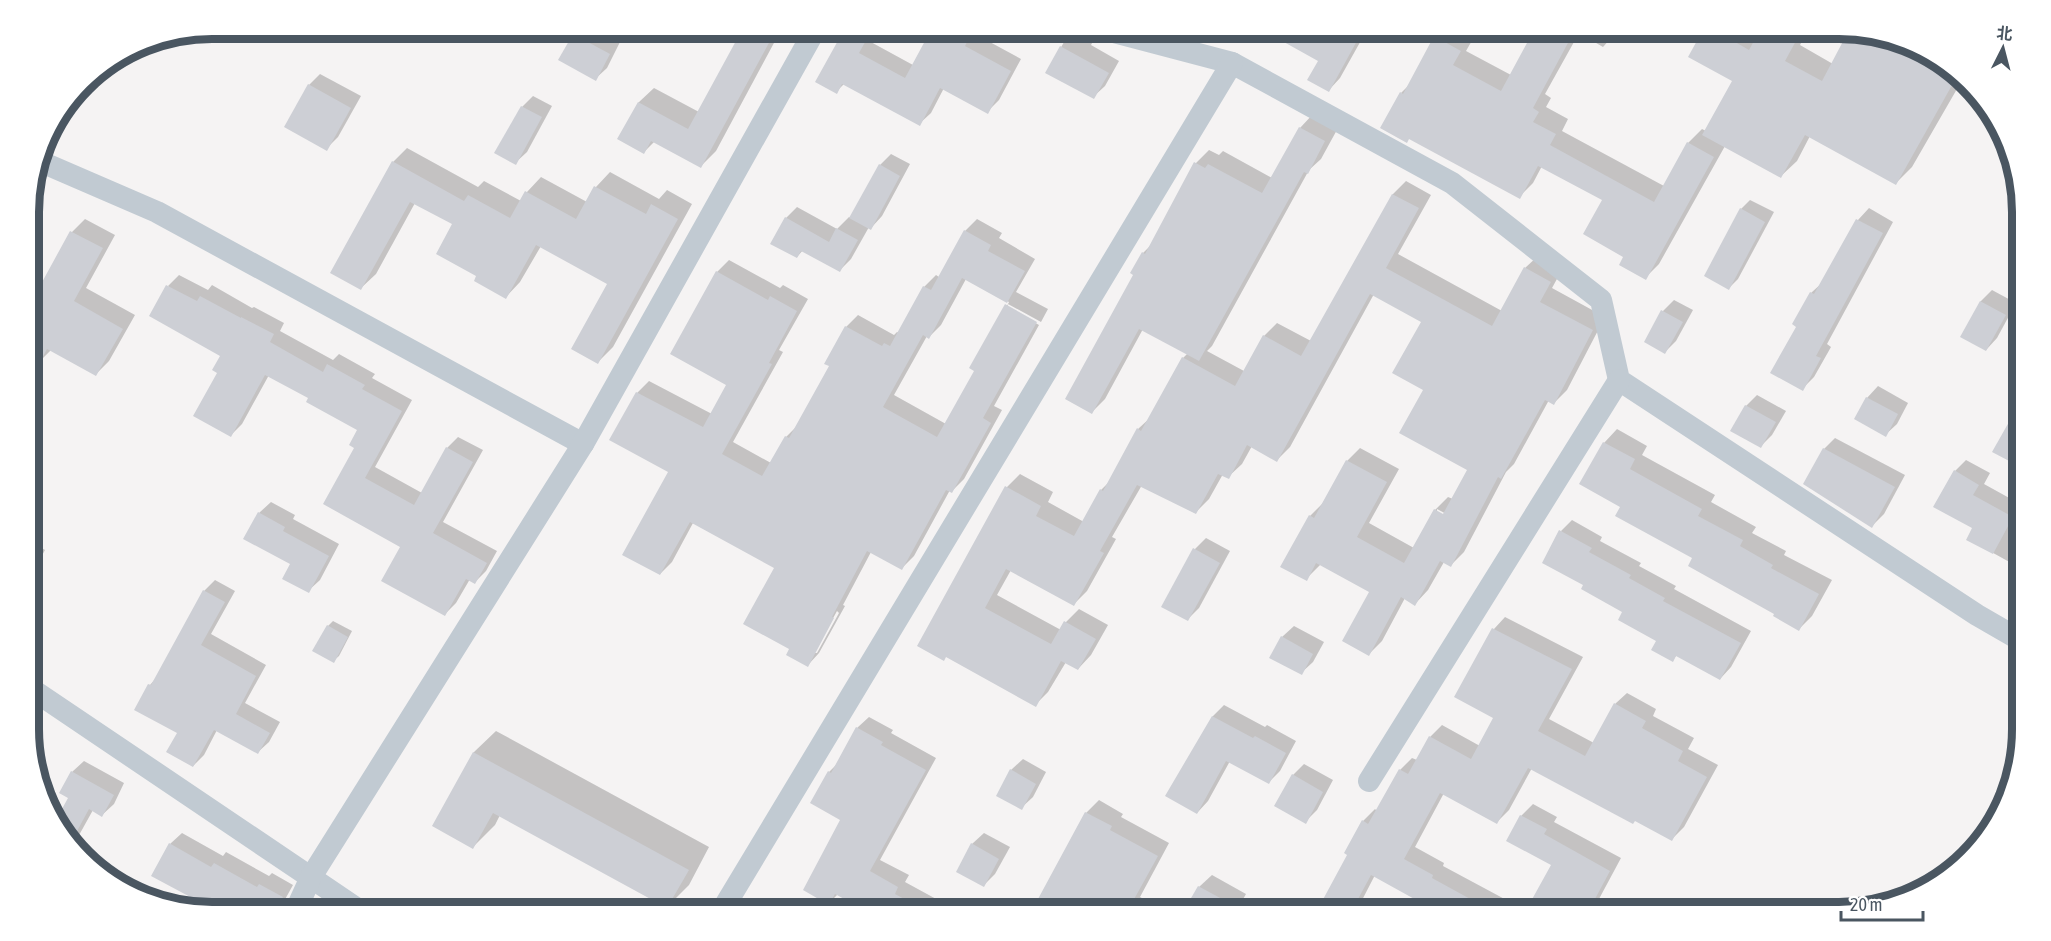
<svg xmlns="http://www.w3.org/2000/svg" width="2051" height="941" viewBox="0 0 2051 941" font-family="'Asap Condensed','Noto Sans SC',sans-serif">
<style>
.shadow{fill:#0003;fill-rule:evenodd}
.building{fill:#cdcfd5}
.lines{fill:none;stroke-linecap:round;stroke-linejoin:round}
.street{stroke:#c1cad2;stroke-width:22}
.rim{fill:none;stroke:#4a5661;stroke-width:8}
</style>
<rect width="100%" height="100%" fill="#f5f3f3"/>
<g class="shadow">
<polygon points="580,28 595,28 620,42 607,68 595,79 560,60 574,34"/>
<polygon points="746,28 782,28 716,151 701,166 655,141 644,152 619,138 639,102 654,88 699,112"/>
<polygon points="846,28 876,28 869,41 913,65 934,28 978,28 975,34 1021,59 999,100 987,112 944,88 931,113 919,124 844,84 836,92"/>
<polygon points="1072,28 1100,28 1091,45 1119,61 1105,86 1093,97 1047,72"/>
<polygon points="1177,28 1210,28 1200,39"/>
<polygon points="1272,28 1368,28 1340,78 1329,90 1320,61"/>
<polygon points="1444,28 1459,28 1474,37 1466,51 1511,75 1537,28 1620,28 1603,47 1579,33 1545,94 1551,98 1546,107 1568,119 1562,131 1664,186 1688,143 1702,129 1706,131 1734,81 1705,28 1755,28 1761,32 1763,28 1809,28 1800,45 1833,64 1852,31 1910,43 1961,82 1912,167 1896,183 1810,136 1797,161 1781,176 1725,146 1659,264 1645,278 1626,256 1604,200 1542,166 1533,183 1519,197 1401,93 1409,85 1436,37"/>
<polygon points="320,74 361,96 338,137 326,149 309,85"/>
<polygon points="533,96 552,106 527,152 515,163 522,107"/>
<path d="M 1313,114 L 1338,128 L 1321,159 L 1309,170 L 1212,346 L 1207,351 L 1244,371 L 1264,336 L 1277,323 L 1311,341 L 1393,194 L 1406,181 L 1431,195 L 1398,254 L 1502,311 L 1525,268 L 1539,255 L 1563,268 L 1552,288 L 1605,317 L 1567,390 L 1554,403 L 1549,400 L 1514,464 L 1506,472 L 1464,552 L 1451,565 L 1444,562 L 1428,590 L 1415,604 L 1405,598 L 1382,641 L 1369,654 L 1371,592 L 1321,564 L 1306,579 L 1310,516 L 1323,503 L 1347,461 L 1360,448 L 1399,469 L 1369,523 L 1414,548 L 1435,510 L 1448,497 L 1453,499 L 1469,470 L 1425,389 L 1423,321 L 1374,294 L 1290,447 L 1277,460 L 1252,446 L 1242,464 L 1228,477 L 1223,474 L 1209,499 L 1195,513 L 1142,485 L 1112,537 L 1116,539 L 1087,591 L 1074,604 L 1011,570 L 997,595 L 1061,630 L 1066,622 L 1079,609 L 1108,625 L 1091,655 L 1078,669 L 1066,662 L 1048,692 L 1035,705 L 947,656 L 1007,487 L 1020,474 L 1053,492 L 1048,502 L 1084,522 L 1101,490 L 1110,481 L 1138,429 L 1151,417 L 1183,358 L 1188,353 L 1143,329 L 1105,399 L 1092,412 L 1135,275 L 1132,273 L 1143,253 L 1153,243 L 1196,163 L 1209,150 L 1219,155 L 1223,151 L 1272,178 L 1300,128 ZM 1437,509 L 1450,516 L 1449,519 L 1437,512 Z"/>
<polygon points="407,148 478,187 484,181 521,201 527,192 541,177 587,202 596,187 610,172 659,199 667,190 692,204 613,347 598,362 609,284 541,246 520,282 506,297 478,276 454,224 415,203 376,274 361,288 393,162"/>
<polygon points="891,154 910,164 882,216 871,228 869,227 851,259 840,270 803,250 797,257 786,218 797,207 837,229 849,217 851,218 880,165"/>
<polygon points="1750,200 1774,212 1738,279 1729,288 1741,209"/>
<polygon points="1869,208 1893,222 1827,344 1831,347 1814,377 1802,389 1811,293 1823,282 1858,220"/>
<polygon points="85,219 115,235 86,288 135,315 109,361 96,374 51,350 39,362 29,309 72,232"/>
<path d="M 977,219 L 1002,233 L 999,238 L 1035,259 L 1016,292 L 1048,309 L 1041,322 L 1008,304 L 1008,307 L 1039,325 L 994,406 L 1002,410 L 964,479 L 952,491 L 950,490 L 914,556 L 902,568 L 871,552 L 843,605 L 845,606 L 819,653 L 808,665 L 776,567 L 693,523 L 672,562 L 660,574 L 670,472 L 637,393 L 649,381 L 712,414 L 728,384 L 717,272 L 729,260 L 780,288 L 783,285 L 808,299 L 779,350 L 783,352 L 733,442 L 771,463 L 786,437 L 798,425 L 831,366 L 846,327 L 858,315 L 894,335 L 897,332 L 899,333 L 924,287 L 936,275 L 939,277 L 965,231 ZM 966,279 L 1009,302 L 976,370 L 946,424 L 894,395 L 927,336 L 929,337 L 941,325 ZM 837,611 L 839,613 L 817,653 L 814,653 Z"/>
<polygon points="179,275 208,290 212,285 252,308 254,307 284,323 280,331 333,360 339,354 375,374 372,378 412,400 375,467 422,493 447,448 458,437 483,450 443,522 497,551 486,571 475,582 470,579 456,603 445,614 402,546 325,504 356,447 359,429 311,398 269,375 242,424 231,435 219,373 222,355 168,286"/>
<polygon points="1992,290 2016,303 1997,338 1986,350 1962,337 1981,301"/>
<polygon points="1674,300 1693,310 1676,341 1665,352 1663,311"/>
<polygon points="1878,386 1908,403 1897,424 1885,435 1867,398"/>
<polygon points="1757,395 1786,411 1772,435 1761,446 1746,406"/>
<polygon points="2022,414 2022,467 1994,451"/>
<polygon points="1617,429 1647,446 1642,455 1715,495 1711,502 1756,527 1752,533 1786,551 1784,555 1832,580 1812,616 1799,629 1622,506 1604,443"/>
<polygon points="1835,438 1905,475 1884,514 1872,526 1824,449"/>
<polygon points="1966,460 1990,473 1984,484 2022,505 2022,509 2016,519 2022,522 2022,569 1968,539 1974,528 1955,471"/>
<polygon points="271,502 295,515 293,519 339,544 320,580 308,591 259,513"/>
<polygon points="1572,520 1602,537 1600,541 1641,563 1639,566 1676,586 1674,589 1751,631 1731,667 1720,679 1677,655 1672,660 1658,640 1624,611 1585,585 1561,531"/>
<polygon points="1206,538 1230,551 1199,608 1188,619 1163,606 1195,549"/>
<polygon points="30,541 45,550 30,578"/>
<polygon points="215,580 235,591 211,634 266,665 245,703 280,722 269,742 258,752 217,730 204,755 193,766 179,733 150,685 157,677 204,591"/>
<polygon points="1505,617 1583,657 1549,719 1594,743 1615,704 1627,693 1656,709 1653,716 1694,738 1688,749 1718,765 1684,827 1672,839 1532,768 1509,810 1497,822 1444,793 1415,847 1444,863 1443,866 1527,911 1553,865 1508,840 1521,816 1533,804 1557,817 1554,822 1621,858 1592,912 1422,912 1427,904 1375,875 1359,906 1352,912 1338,912 1322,904 1350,854 1363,821 1375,809 1377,811 1400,770 1412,758 1417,760 1430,737 1442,725 1480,746 1495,718 1456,696 1494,629"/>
<polygon points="333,621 352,631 339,656 333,661 328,626"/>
<polygon points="1294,626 1324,642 1313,662 1301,673 1282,637"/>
<polygon points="1224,705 1265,727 1267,725 1296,741 1280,771 1269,782 1230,761 1208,801 1197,813 1167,796 1213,716"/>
<polygon points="869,717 893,730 891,733 936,758 880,860 909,875 905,882 960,912 871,912 838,894 829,903 842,820 829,772 838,763 857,728"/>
<polygon points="496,731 709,847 689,885 667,907 500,815 495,825 473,847 434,826 474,752"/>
<polygon points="1023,759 1046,772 1033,797 1021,808 1011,770"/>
<polygon points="84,761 124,783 114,804 102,815 93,810 73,846 66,841 57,820 70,797 72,772"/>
<polygon points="1304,764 1333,780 1317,810 1305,822 1293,775"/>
<polygon points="1099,800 1123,814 1121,817 1169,843 1140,897 1168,912 1076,912 1063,905 1040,898 1086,813"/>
<polygon points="182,833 223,856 226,852 269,876 272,873 293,885 278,912 212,912 190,908 196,898 170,844"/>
<polygon points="984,833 1010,847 995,874 984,885 972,844"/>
<polygon points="1212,875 1246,894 1236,912 1185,912 1199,887"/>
<polygon points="1681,905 1695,912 1674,912"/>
</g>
<g class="building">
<polygon points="743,28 777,28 701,168 651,141 644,154 617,139 638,102 688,129"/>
<polygon points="845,28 873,28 859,53 905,78 932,28 952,28 969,38 965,46 1011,71 988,114 940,88 920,126 842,84 837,94 815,82"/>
<polygon points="1259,28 1364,28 1329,92 1307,80 1318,61"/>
<polygon points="1535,28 1576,28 1533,108 1539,112 1533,122 1556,134 1550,145 1654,202 1687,142 1714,157 1646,280 1619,265 1623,257 1583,234 1602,200 1538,166 1520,199 1409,139 1407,143 1380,128 1400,92 1403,94 1434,36 1461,51 1453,65 1501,91"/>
<polygon points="1704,28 1711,28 1749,50 1761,28 1803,28 1785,61 1822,81 1849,30 1910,43 1956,78 1896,185 1805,135 1781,178 1702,135 1732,81 1688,57"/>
<polygon points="573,34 610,54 596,81 558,60"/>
<polygon points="1060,46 1109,73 1094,99 1045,73"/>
<polygon points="308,84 351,108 327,151 284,127"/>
<polygon points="521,106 542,117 516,165 494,153"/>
<polygon points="1299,127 1325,141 1308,174 1304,172 1199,361 1139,329 1092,414 1065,399 1133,275 1130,273 1142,252 1145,254 1194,162 1205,168 1208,164 1262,193"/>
<polygon points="392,161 464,201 468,195 510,218 525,191 576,219 594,186 646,214 651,204 678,219 598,364 571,349 607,284 536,245 506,299 474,281 476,276 436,254 452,224 410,202 361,290 330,273"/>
<polygon points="879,164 900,176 871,230 849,218"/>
<polygon points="1392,194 1419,208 1386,268 1492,326 1524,267 1551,282 1540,302 1593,330 1554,405 1545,400 1501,479 1498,477 1451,567 1440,561 1415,606 1401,597 1369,656 1342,641 1369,592 1316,563 1307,581 1280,567 1309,515 1314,518 1346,460 1387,482 1357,537 1404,563 1434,509 1443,514 1467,470 1399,433 1423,390 1392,373 1421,322 1370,294 1277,462 1247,445 1229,479 1218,474 1196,514 1137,485 1100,551 1104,553 1074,606 1006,569 985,608 1051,644 1064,621 1096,639 1078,670 1061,661 1036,707 946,657 944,661 917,646 1005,486 1041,506 1036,516 1074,536 1100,489 1103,491 1137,428 1141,431 1182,357 1235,386 1263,335 1301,356"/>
<polygon points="1740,208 1765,222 1729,290 1704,276"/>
<polygon points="785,217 829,242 836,228 858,240 840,272 801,251 797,258 770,244"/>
<polygon points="1856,219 1883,233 1816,356 1821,358 1803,391 1770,373 1796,327 1792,324 1810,292 1814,294"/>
<polygon points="964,230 991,245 988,251 1025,271 1007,303 962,278 929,339 923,335 883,407 937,437 974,371 969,368 1005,304 1037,322 983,418 991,423 952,493 946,490 902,570 867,551 832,617 834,618 808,667 786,655 789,649 743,624 774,568 690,522 660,575 622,555 668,472 609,440 636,392 703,427 726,385 670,354 716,271 768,300 770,296 797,311 769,363 772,364 722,454 762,476 785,436 789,438 829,366 824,364 845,326 882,346 884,343 890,346 923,286 931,290"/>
<polygon points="70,231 103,248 74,301 123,329 96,376 47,349 29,382 29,306"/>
<polygon points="166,285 197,301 200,296 241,318 241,317 274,334 270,342 323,372 327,364 365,385 362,389 402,411 365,478 414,505 446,447 473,462 433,533 487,563 475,584 466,579 445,616 381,581 400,547 323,504 354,448 349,445 357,430 306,402 308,398 265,375 231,437 193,416 217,373 212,370 220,356 149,316"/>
<polygon points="1980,301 2006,315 1986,351 1960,337"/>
<polygon points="1661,310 1683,322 1665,354 1644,342"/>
<polygon points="1866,397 1898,414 1886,437 1854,419"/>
<polygon points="2022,399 2022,447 2013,463 1992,452"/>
<polygon points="1745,405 1776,422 1761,448 1730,431"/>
<polygon points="1603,442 1635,459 1630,469 1702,509 1698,516 1743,540 1740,546 1773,565 1771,568 1819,594 1799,631 1773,616 1774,614 1688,566 1692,558 1615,516 1620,507 1579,484"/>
<polygon points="1823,448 1895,487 1872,528 1803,484"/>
<polygon points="1954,470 1979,485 1973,495 2013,517 1993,554 1966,540 1972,528 1933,507"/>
<polygon points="258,512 285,527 283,531 329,556 309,593 282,579 290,564 243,539"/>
<polygon points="1559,530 1592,548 1589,552 1631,575 1629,578 1665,598 1663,601 1741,643 1720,680 1676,656 1673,662 1651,650 1656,641 1618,620 1622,612 1581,589 1583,585 1542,563"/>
<polygon points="1193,548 1220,563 1188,621 1161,607"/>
<polygon points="203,590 225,602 201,645 256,676 236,714 270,733 258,754 214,730 193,767 166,752 177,733 134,710 148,684 151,685"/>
<polygon points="327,625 348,637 334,663 312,651"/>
<polygon points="1492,628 1572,669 1538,731 1585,756 1614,703 1646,721 1642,728 1683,751 1678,761 1707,777 1672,841 1635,821 1633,824 1528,768 1497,824 1440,793 1404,859 1433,875 1432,878 1494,912 1424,912 1427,906 1371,875 1351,912 1334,912 1320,905 1347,855 1344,853 1362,820 1368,824 1399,769 1408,774 1429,736 1471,759 1493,718 1454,697"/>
<polygon points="1281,636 1313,654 1302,675 1269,658"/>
<polygon points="1212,716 1253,738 1255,736 1286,753 1269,784 1226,761 1197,814 1165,796"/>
<polygon points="856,727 883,742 881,745 926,770 870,871 898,887 895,894 928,912 868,912 835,894 829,905 803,890 840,820 810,803 828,771 831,773"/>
<polygon points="473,752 689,870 667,908 493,813 473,849 432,826"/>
<polygon points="1010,769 1036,784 1022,810 996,796"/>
<polygon points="71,771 114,795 102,817 89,809 70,844 66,841 57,818 68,798 59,793"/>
<polygon points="1292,774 1323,792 1306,824 1274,806"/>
<polygon points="1085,812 1112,826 1110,830 1158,856 1127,912 1063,912 1038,899"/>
<polygon points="1520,815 1547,829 1544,834 1610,871 1588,912 1525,912 1551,865 1506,841"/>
<polygon points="169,843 211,867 214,863 257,887 259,884 283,897 275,912 212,912 189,908 194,899 151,876"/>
<polygon points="971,843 999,859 984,887 956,872"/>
<polygon points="1198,886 1246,912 1183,912"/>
</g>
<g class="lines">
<g class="street">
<polyline points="1099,28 1232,63 1452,183 1601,300 1619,380 1977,615 2022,641"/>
<polyline points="39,161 157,212 583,444"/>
<polyline points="30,688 362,912"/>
<polyline points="1369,781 1619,380"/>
<polyline points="295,912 311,877 583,444 816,28"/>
<polyline points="721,912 1232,63"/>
</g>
</g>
<path d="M0 0H2051V941H0ZM212 39H1839A173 173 0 0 1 2012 212V729A173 173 0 0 1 1839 902H212A173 173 0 0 1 39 729V212A173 173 0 0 1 212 39Z" fill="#fff" fill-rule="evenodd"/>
<path class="rim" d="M212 39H1839A173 173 0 0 1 2012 212V729A173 173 0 0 1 1839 902H212A173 173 0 0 1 39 729V212A173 173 0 0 1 212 39Z"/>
<g transform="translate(2003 48) rotate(6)" stroke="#ffffff" stroke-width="4.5" paint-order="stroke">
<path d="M0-4.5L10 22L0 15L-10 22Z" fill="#4a5661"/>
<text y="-9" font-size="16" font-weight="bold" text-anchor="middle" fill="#4a5661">北</text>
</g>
<path d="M1841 911v9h82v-9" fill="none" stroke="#4a5661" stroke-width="3"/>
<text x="1850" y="911" font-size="18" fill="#4a5661" stroke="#ffffff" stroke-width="4.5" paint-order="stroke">20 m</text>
</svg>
